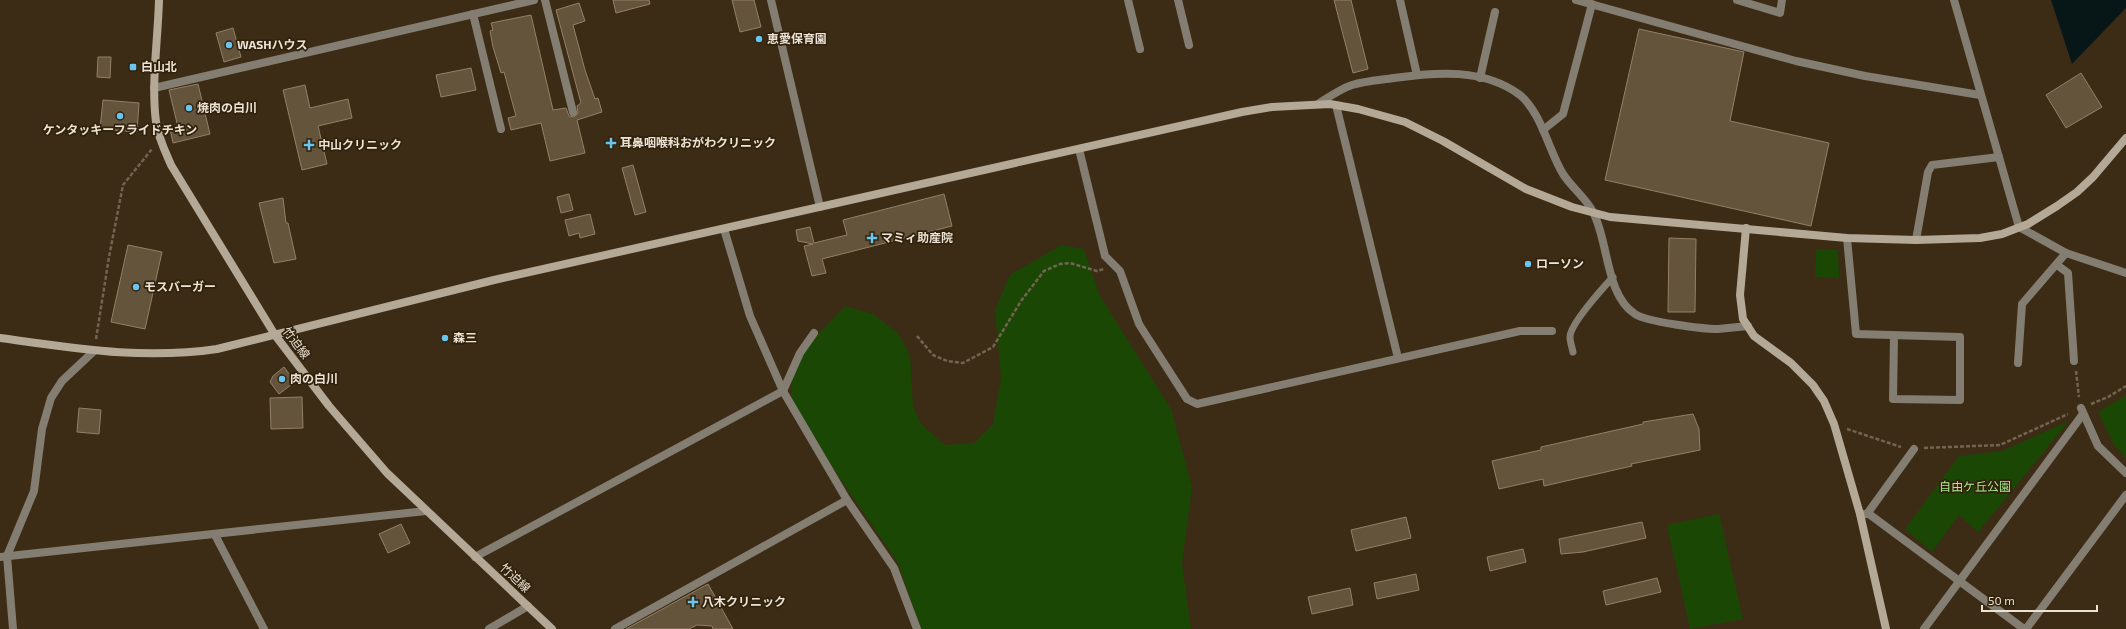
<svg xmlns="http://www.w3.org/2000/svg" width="2126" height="629" viewBox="0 0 2126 629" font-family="'Exo 2','Noto Sans JP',sans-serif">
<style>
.green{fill:#1b4705}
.water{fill:#071718}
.building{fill:#65543c;stroke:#928067}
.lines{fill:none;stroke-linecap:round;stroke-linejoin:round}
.path{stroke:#726450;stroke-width:2.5;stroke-dasharray:4 2;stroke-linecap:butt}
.lane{stroke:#847d71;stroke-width:7}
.street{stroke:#847d71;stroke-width:8}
.secondary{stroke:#b4a896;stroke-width:8}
.poi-dot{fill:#69c4f0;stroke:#31220c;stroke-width:1.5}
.labels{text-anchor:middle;stroke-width:3.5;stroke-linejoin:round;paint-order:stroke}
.poi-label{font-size:12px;font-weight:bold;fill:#ece2d5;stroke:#31220c;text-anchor:start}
.street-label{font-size:12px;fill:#ece2d5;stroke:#31220c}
.park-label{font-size:12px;fill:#a3e88b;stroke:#31220c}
</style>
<rect width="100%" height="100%" fill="#3c2c16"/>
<g class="green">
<path d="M 1061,245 L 1084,249 L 1100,296 L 1171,409 L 1192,487 L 1182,563 L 1191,629 L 921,629 L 898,563 L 835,471 L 794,403 C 779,370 824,328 845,306 L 873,314 L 898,333 L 910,356 L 913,406 L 921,424 L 945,445 L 974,443 L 993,424 L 1001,378 L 995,310 L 1010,275 Z"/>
<polygon points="1816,249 1838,250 1839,278 1815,277"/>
<polygon points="2126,395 2126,458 2114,445 2098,412"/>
<polygon points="2069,421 1978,532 1959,515 1932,552 1905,529 1959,456 2002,451"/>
<polygon points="1719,514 1743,619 1690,629 1667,525"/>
</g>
<polygon class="water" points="2051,0 2126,0 2126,8 2072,64"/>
<g class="building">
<polygon points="613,0 649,0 650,4 616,13"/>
<polygon points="732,0 754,0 761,27 740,32"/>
<polygon points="1334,0 1351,0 1368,69 1353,73"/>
<polygon points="579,3 585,21 573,25 585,70 595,99 598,98 602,112 577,120 585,153 550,161 541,123 511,130 508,118 516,116 504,72 501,73 493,47 490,31 493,30 491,23 531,15 553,110 566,108 569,116 574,117 578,113 577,106 581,103 556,10"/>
<polygon points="233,28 241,57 224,62 216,33"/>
<polygon points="1639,29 1744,52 1730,121 1829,143 1811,226 1605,180"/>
<polygon points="98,57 111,57 110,78 97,77"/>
<polygon points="471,68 476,90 441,97 436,75"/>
<polygon points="2081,73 2102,107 2066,128 2046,95"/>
<polygon points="198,84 210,134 173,143 170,129 178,127 169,90"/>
<polygon points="305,85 310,108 348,99 352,118 318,126 327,164 302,170 283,90"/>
<polygon points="103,100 139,103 137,132 100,129"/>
<polygon points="633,165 646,212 635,215 622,168"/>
<polygon points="569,194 573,210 561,213 557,197"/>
<polygon points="944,194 952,226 822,259 826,273 812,276 804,246 813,244 798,241 796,230 810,227 814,243 847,235 843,220"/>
<polygon points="283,198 286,223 288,223 296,259 274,263 259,203"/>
<polygon points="590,214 595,234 580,238 579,233 569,236 565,220"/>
<polygon points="1669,238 1696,239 1695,312 1668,312"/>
<polygon points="128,245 162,252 145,329 111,322"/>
<polygon points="284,367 295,382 279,394 270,382 273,376"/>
<polygon points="302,397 303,428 271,429 270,398"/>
<polygon points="79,408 101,410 99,434 77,432"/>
<polygon points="1693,414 1699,429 1700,450 1631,464 1632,466 1544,486 1543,479 1499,489 1492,461 1541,450 1541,447 1643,424 1643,422"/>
<polygon points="1406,517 1411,538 1356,551 1351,530"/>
<polygon points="1642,522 1646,538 1583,552 1561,554 1559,539"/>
<polygon points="401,524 410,543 388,553 379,534"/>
<polygon points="1523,549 1526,562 1490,571 1487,557"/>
<polygon points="1416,574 1419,590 1377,599 1374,583"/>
<polygon points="1657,578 1661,592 1606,605 1603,591"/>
<polygon points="708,584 733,629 713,629 712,626 697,625 689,629 626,629"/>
<polygon points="1350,588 1353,605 1312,614 1308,597"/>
</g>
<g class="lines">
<g class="path">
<polyline points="917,336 933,355 947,361 963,363 993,347 1021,301 1044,271 1060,264 1070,263 1097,271 1104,269"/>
<polyline points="96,339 109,257 123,185 152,149"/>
<polyline points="2076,371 2079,397"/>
<polyline points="2091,404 2108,397 2126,386"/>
<polyline points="1847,429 1901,447"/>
<polyline points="1924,448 2000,445 2068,414"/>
</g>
<path class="lane" d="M 1573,352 C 1572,347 1570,342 1570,337 C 1570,324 1603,288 1613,277"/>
<g class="street">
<polyline points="545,0 573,112"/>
<polyline points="771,0 820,207"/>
<polyline points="1128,0 1140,49"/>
<polyline points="1178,0 1189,45"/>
<polyline points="1400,0 1417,75"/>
<polyline points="1576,0 1796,61 1865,76 1980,95"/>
<polyline points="1737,0 1780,13 1782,0"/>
<polyline points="1954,0 2019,227 2066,253 2126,273"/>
<polyline points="473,14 501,129"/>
<polyline points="1480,78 1495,12"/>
<polyline points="154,88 534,0"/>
<path d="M 1318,104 C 1329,97 1340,89 1352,85 C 1366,81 1381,80 1394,78 C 1436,72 1484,68 1520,95 C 1541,112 1549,151 1563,174 C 1572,188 1586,198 1593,212 C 1609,242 1605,294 1635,314 C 1647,322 1703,329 1718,329 C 1728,328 1738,327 1748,326"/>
<polyline points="1336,105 1398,358"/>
<polyline points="1543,130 1563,114 1592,4"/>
<polyline points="1079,149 1105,256 1120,271 1139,324 1144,332 1187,399 1197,404 1520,331 1552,331"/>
<polyline points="724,229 750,316 783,391 847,500 894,568 917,629"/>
<polyline points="1847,238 1856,334 1960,337 1960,400 1893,399 1894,336"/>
<polyline points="1916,240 1928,172 1932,165 1999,157"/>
<polyline points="2057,265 2068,273 2074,361"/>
<polyline points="2018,363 2022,304 2066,253"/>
<polyline points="2081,408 2098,446 2126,473"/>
<polyline points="1860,514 1869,514 2024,629"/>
<polyline points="1867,514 1914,449"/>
<polyline points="215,535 264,629"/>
<polyline points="0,557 426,511"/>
<polyline points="475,557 783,391 800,353 814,333"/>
<polyline points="13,629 7,556 34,491 42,429 51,398 62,381 94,351"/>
<polyline points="489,629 528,606"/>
<polyline points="615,629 847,500"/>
<polyline points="1924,629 2083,414"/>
<polyline points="2026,629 2126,495"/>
</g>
<g class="secondary">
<path d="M 159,0 C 158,40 151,82 156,122 C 158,137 165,151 171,165 L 275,335 L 329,406 L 387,473 L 552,629"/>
<polyline points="1746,228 1740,295 1743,319 1754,336 1791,363 1813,385 1824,401 1834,424 1860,514 1886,629"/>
<path d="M 0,338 C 74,348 142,360 217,349 L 494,280 L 1242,112 L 1272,107 L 1330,104 L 1358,109 L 1405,122 L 1443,141 L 1526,189 L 1572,207 L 1610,217 L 1847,238 L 1916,240 L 1980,238 L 2002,234 L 2028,224 L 2057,206 L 2077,192 L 2093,177 L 2126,138"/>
</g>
</g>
<g class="poi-dot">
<circle cx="759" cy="39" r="4"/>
<circle cx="229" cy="45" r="4"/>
<rect x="129" y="63" width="8" height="8" rx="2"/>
<circle cx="189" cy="108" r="4"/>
<circle cx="120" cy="116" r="4"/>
<path d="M609 137h4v4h4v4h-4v4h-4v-4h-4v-4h4z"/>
<path d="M307 139h4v4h4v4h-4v4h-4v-4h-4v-4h4z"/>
<path d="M870 232h4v4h4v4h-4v4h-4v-4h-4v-4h4z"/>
<circle cx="1528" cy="264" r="4"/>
<circle cx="136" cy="287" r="4"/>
<circle cx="445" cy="338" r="4"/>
<circle cx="282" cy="379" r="4"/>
<path d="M691 596h4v4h4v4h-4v4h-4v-4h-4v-4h4z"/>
</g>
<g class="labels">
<g class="poi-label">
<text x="767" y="43">恵愛保育園</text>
<text x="237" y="49">WASHハウス</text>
<text x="141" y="71">白山北</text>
<text x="197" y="112">焼肉の白川</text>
<text x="120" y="134" text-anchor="middle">ケンタッキーフライドチキン</text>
<text x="620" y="147">耳鼻咽喉科おがわクリニック</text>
<text x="318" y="149">中山クリニック</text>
<text x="881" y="242">マミィ助産院</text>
<text x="1536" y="268">ローソン</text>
<text x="144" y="291">モスバーガー</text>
<text x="453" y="342">森三</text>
<text x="290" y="383">肉の白川</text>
<text x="702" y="606">八木クリニック</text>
</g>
<g class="street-label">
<text transform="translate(296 343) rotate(53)" y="4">竹迫線</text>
<text transform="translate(515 578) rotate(43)" y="4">竹迫線</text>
</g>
<g class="park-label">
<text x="1975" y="491">自由ケ丘公園</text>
</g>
</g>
<path d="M1982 605v6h115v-6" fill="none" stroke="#ece2d5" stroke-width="2"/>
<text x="1988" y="605" font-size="12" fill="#ece2d5" stroke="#31220c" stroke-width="3" paint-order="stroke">50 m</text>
</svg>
